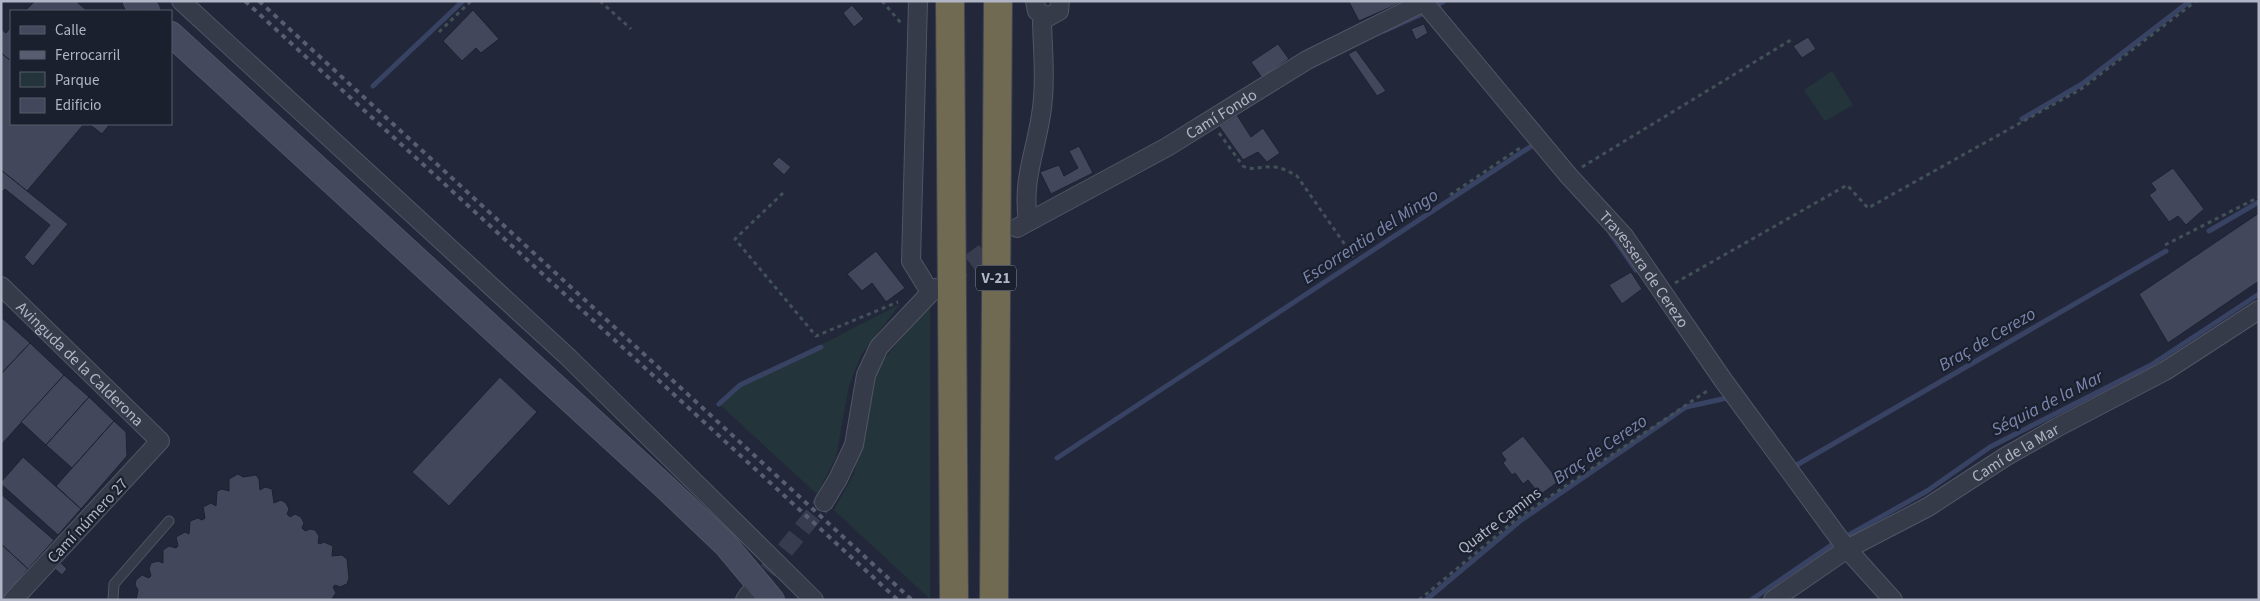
<svg xmlns="http://www.w3.org/2000/svg" width="2260" height="601" viewBox="0 0 2260 601" font-family="'Source Sans 3',sans-serif">
<style>
.green{fill:#24343b}
.lines{fill:none;stroke-linecap:round;stroke-linejoin:round}
.stream{stroke:#384263;stroke-width:5}
.building{fill:#42475b;stroke:#1d2231}
.minor-tunnel{stroke:#373d4f;stroke-width:18;stroke-dasharray:18 9;stroke-linecap:butt}
.service-casing{stroke:#515565;stroke-width:11}
.minor-casing{stroke:#515565;stroke-width:20}
.secondary-casing{stroke:#515565;stroke-width:26}
.motorway-casing{stroke:#3e4252;stroke-width:30}
.path{stroke:#425158;stroke-width:3;stroke-dasharray:4 4;stroke-linecap:butt}
.service{stroke:#363b4a;stroke-width:9}
.minor{stroke:#363b4a;stroke-width:18}
.secondary{stroke:#44495d;stroke-width:24}
.motorway{stroke:#706a53;stroke-width:28}
.rail{stroke:#585e71;stroke-width:4;stroke-dasharray:5 5;stroke-linecap:butt}
.labels{text-anchor:middle;stroke-width:4.5;stroke-linejoin:round;paint-order:stroke}
.shield{fill:#1b202f;stroke:#848899;stroke-width:1}
.shield-label{font-size:15px;font-weight:bold;fill:#b1b5c6}
.street-label{font-size:16px;fill:#b1b5c6;stroke:#1b202f}
.water-label{font-size:18px;font-style:italic;fill:#7a86ad;stroke:#1b202f}
</style>
<rect width="100%" height="100%" fill="#22283a"/>
<g class="green">
<polygon points="1832,71 1853,105 1825,121 1804,90"/>
<polygon points="900,304 861,355 849,386 836,457 817,494 718,403 739,383 821,345"/>
<polygon points="930,306 930,599 834,510 854,474 867,422 876,368"/>
</g>
<g class="lines">
<g class="stream">
<polyline points="1438,5 1444,1"/>
<polyline points="1384,31 1422,14"/>
<polyline points="373,86 463,1"/>
<polyline points="2022,119 2082,84 2190,1"/>
<polyline points="2209,231 2259,202"/>
<polyline points="1611,234 1636,270"/>
<polyline points="719,404 740,385 821,347"/>
<polyline points="1057,458 1533,145 1536,148"/>
<polyline points="1795,466 2166,251"/>
<polyline points="1847,536 1927,491 1990,447 2151,365 2259,294"/>
<polyline points="1426,600 1520,521 1686,407 1727,398 1730,402"/>
<polyline points="1751,600 1830,546"/>
</g>
</g>
<g class="building">
<polygon points="35,1 76,1 87,11 25,11"/>
<polygon points="1351,1 1405,1 1359,21 1349,2"/>
<polygon points="852,5 864,19 854,27 843,13"/>
<polygon points="473,10 499,39 481,53 476,48 462,61 443,41"/>
<polygon points="1424,24 1428,33 1416,40 1411,29"/>
<polygon points="11,27 11,61 1,53 1,29 6,33"/>
<polygon points="1808,37 1816,49 1802,58 1793,46"/>
<polygon points="1278,44 1289,59 1262,78 1251,62"/>
<polygon points="1356,50 1386,91 1377,96 1348,54"/>
<polygon points="1,53 11,61 11,124 84,124 27,191 1,170"/>
<polygon points="1237,115 1251,137 1263,128 1280,153 1267,162 1258,152 1243,160 1219,126"/>
<polygon points="89,124 110,124 102,134"/>
<polygon points="1079,146 1093,173 1051,194 1040,172 1059,165 1064,176 1078,168 1069,151"/>
<polygon points="779,157 791,167 784,175 772,164"/>
<polygon points="2173,168 2204,209 2186,225 2178,216 2169,222 2149,195 2156,190 2151,183"/>
<polygon points="1,170 68,224 33,266 24,257 50,225 5,189 1,193"/>
<polygon points="2259,213 2259,281 2168,343 2139,294"/>
<polygon points="876,251 905,288 886,302 872,283 862,291 847,274"/>
<polygon points="1631,272 1642,289 1622,304 1609,285"/>
<polygon points="1,317 30,343 1,374"/>
<polygon points="30,343 64,375 1,445 1,374"/>
<polygon points="64,375 89,397 46,445 21,422"/>
<polygon points="500,377 537,412 449,506 412,472"/>
<polygon points="89,397 114,421 72,468 46,445"/>
<polygon points="114,421 126,432 127,456 81,509 56,486"/>
<polygon points="1523,436 1559,481 1540,495 1528,480 1523,484 1515,473 1512,475 1503,463 1506,460 1501,453"/>
<polygon points="23,457 81,509 58,535 1,484 1,482"/>
<polygon points="238,474 243,477 256,475 259,479 260,490 265,487 272,489 274,503 281,500 286,503 289,509 287,514 290,517 295,514 301,517 304,523 302,528 305,531 310,529 315,530 319,536 318,543 320,544 324,542 333,546 332,556 342,555 347,559 349,578 347,584 340,587 335,585 333,587 336,593 331,600 136,600 138,590 135,585 136,580 142,575 149,578 151,576 149,569 151,563 158,561 163,563 163,550 169,546 176,548 178,546 176,537 185,532 189,534 190,521 198,518 202,520 205,518 203,507 211,503 216,506 217,491 222,489 229,491 229,479"/>
<polygon points="1,494 54,540 28,569 1,544"/>
<polygon points="1,544 28,569 2,600 1,600"/>
<polygon points="61,563 67,569 62,575 55,569"/>
</g>
<g class="lines">
<g class="minor-tunnel">
<polyline points="948,279 1001,240"/>
<polyline points="751,592 824,502"/>
</g>
<g class="service-casing">
<polyline id="service" points="113,600 114,584 169,521"/>
</g>
<g class="minor-casing">
<g id="minor">
<polyline points="181,1 568,357 814,600"/>
<polyline points="918,1 911,261 930,292"/>
<polyline points="1035,1 1037,11 1048,17 1059,11 1060,1"/>
<path id="s1" d="M 1423,1 L 1568,175 L 1624,236 L 1723,380 L 1847,549 L 1893,600"/>
<path d="M 1028,221 C 1022,181 1035,154 1041,115 C 1046,85 1043,53 1042,23 L 1044,17"/>
<path id="s2" d="M 1017,228 L 1167,147 L 1307,60 L 1426,1"/>
<path id="s3" d="M 1,286 L 160,441 L 13,600"/>
<polyline points="824,502 838,479 854,445 866,375 879,347 935,288"/>
<polyline points="745,600 749,594"/>
<path id="s4" d="M 1773,600 L 1847,549 L 1928,507 L 2005,457 L 2056,428 L 2165,371 L 2259,310"/>
</g>
</g>
<g class="secondary-casing">
<g id="secondary">
<polyline points="136,1 147,11"/>
<polyline points="171,34 665,487 725,544 772,600"/>
</g>
</g>
<g class="motorway-casing">
<g id="motorway">
<polyline points="950,1 954,600"/>
<polyline points="994,600 998,1"/>
</g>
</g>
<g class="path">
<polyline points="600,1 631,29"/>
<polyline points="882,1 901,23"/>
<polyline points="439,32 471,1"/>
<path d="M 1219,133 L 1243,166 C 1253,172 1263,165 1275,167 C 1283,168 1290,172 1297,176 L 1355,259"/>
<polyline points="1582,167 1794,38"/>
<polyline points="783,193 735,239 816,336 898,302"/>
<polyline points="1450,195 1523,146"/>
<polyline points="2165,245 2259,197"/>
<polyline points="1675,283 1847,185 1868,208 2081,89 2196,1"/>
<polyline points="1419,600 1518,518 1710,389"/>
</g>
<use href="#service" class="service"/>
<use href="#minor" class="minor"/>
<use href="#secondary" class="secondary"/>
<use href="#motorway" class="motorway"/>
<g class="rail">
<polyline points="245,1 898,600"/>
<polyline points="259,1 912,600"/>
</g>
</g>
<g class="labels">
<rect class="shield" x="976" y="265.5" width="40" height="25" rx="4"/>
<g class="shield-label">
<text x="996" y="283">V-21</text>
</g>
<g class="street-label">
<text dy="6" stroke="none"><textPath href="#s2" startOffset="234">Camí Fondo</textPath></text>
<text dy="6" stroke="none"><textPath href="#s1" startOffset="348">Travessera de Cerezo</textPath></text>
<text dy="6" stroke="none"><textPath href="#s3" startOffset="111">Avinguda de la Calderona</textPath></text>
<text dy="6" stroke="none"><textPath href="#s4" startOffset="284">Camí de la Mar</textPath></text>
<text transform="translate(87 520) rotate(-47)" y="6">Camí número 27</text>
<text transform="translate(1499 520) rotate(-37)" y="6">Quatre Camins</text>
</g>
<g class="water-label">
<text transform="translate(1370 236) rotate(-33)" y="6">Escorrentia del Mingo</text>
<text transform="translate(1987 339) rotate(-30)" y="6">Braç de Cerezo</text>
<text transform="translate(2047 403) rotate(-27)" y="6">Séquia de la Mar</text>
<text transform="translate(1600 449) rotate(-34)" y="6">Braç de Cerezo</text>
</g>
</g>
<rect width="2260" height="601" fill="none" stroke="#b1b5c6" stroke-width="5"/>
<rect x="10" y="10" width="162" height="115" fill="#1b202f" stroke="#575c6b"/>
<rect x="20" y="26" width="25" height="8" fill="#44495d" stroke="#575c6b"/>
<text x="55" y="35" font-size="15" fill="#b1b5c6">Calle</text>
<rect x="20" y="51" width="25" height="8" fill="#585e71" stroke="#575c6b"/>
<text x="55" y="60" font-size="15" fill="#b1b5c6">Ferrocarril</text>
<rect x="20" y="72" width="25" height="15" fill="#24343b" stroke="#575c6b"/>
<text x="55" y="85" font-size="15" fill="#b1b5c6">Parque</text>
<rect x="20" y="98" width="25" height="15" fill="#42475b" stroke="#575c6b"/>
<text x="55" y="110" font-size="15" fill="#b1b5c6">Edificio</text>
</svg>
